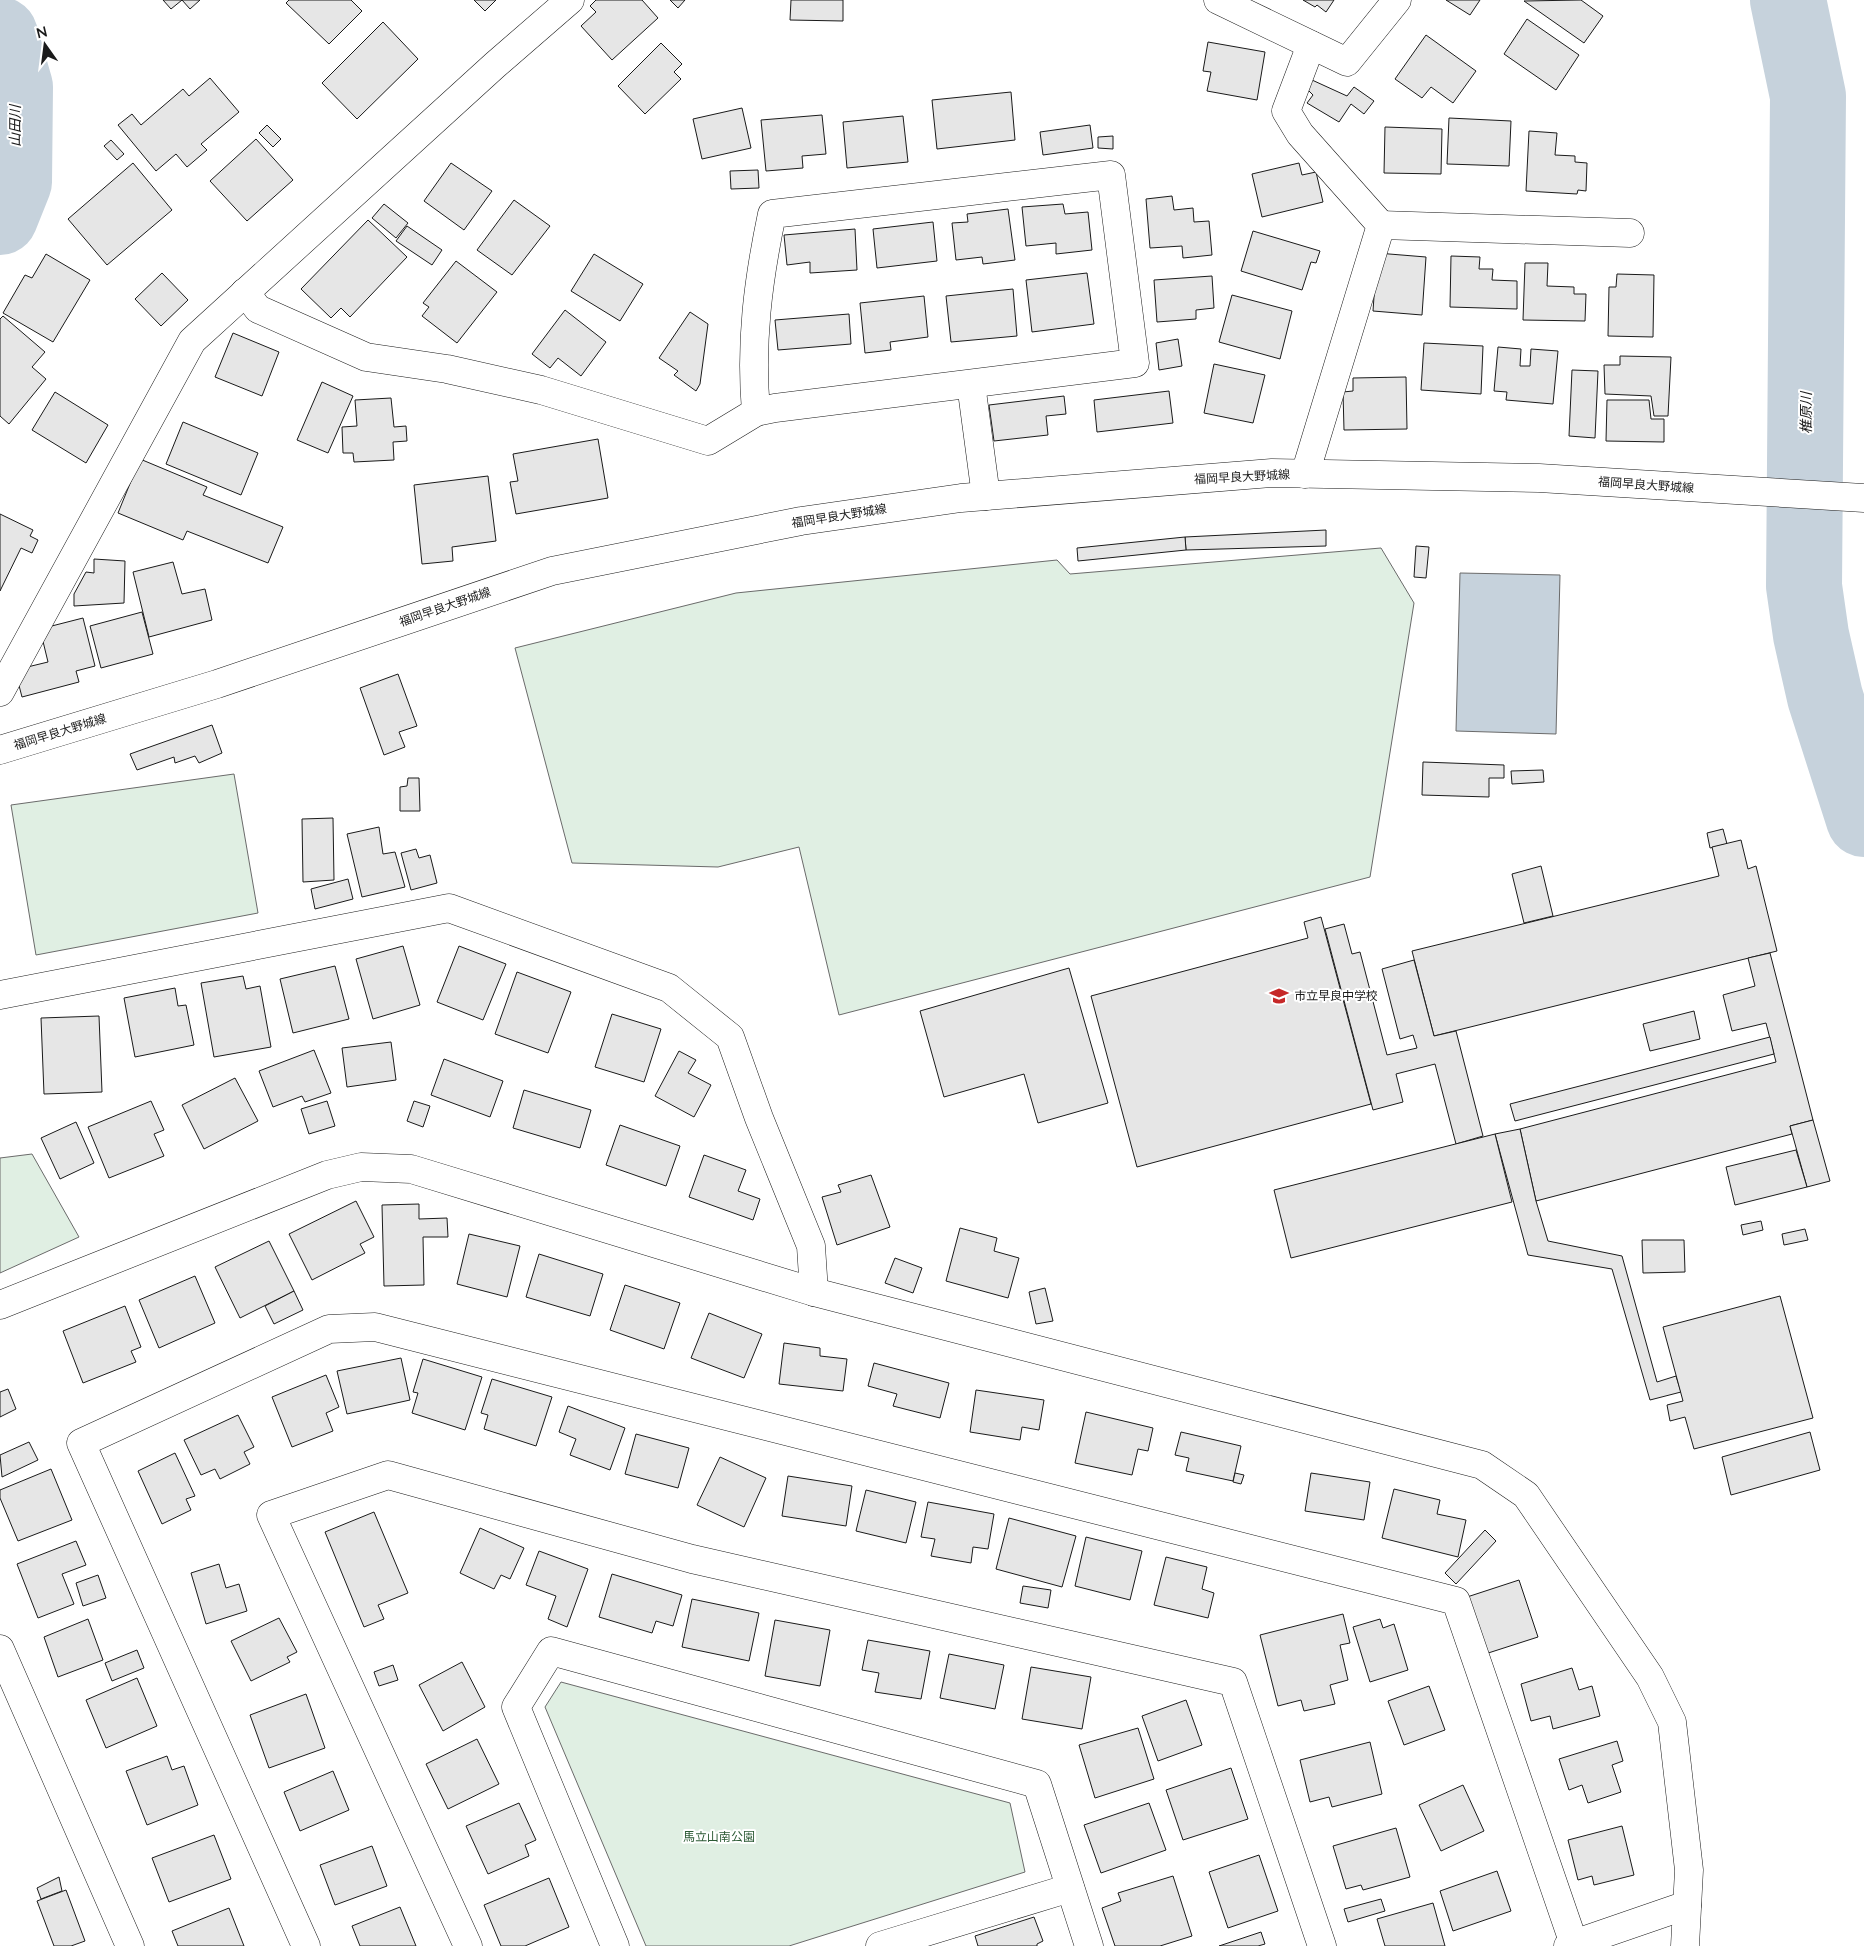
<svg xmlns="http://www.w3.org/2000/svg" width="1864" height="1946" viewBox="0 0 1864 1946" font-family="Lato,'Noto Sans JP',sans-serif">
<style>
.green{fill:#e0efe3;stroke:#6a6a6a}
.water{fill:#c6d2dc;stroke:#6a6a6a}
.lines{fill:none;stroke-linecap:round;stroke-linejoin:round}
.river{stroke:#c6d2dc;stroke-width:76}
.building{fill:#e6e6e6;stroke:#1a1a1a}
.minor-casing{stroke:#1a1a1a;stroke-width:29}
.primary-casing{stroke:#1a1a1a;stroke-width:29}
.minor{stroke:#fff;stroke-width:28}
.primary{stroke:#fff;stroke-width:28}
.labels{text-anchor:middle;stroke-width:4;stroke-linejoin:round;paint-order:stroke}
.street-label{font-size:12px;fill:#1a1a1a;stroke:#fff}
.poi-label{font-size:12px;fill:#1a1a1a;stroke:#fff;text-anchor:start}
.park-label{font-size:12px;fill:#2b5a34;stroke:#fff}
.water-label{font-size:14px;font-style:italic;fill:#1a1a1a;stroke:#fff}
</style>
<rect width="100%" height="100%" fill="#fff"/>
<g class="green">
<polygon points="1381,548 1414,603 1370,877 839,1015 799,847 718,867 572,863 515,648 736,593 1057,560 1070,574"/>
<polygon points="234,774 258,913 36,955 11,805"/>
<polygon points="32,1154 79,1237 0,1273 0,1158"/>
<polygon points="561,1682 1010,1803 1025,1872 789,1946 646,1946 545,1707"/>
</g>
<polygon class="water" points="1460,573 1560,575 1556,734 1456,731"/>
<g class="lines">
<g class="river">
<polyline points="1788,0 1808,96 1804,586 1811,635 1825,697 1864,819"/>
<polyline points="0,35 15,87 14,182 0,217"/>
</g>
</g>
<g class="building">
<polygon points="163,0 182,0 171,9"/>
<polygon points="182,0 200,0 190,9"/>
<polygon points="289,0 351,0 362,11 329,44 286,3"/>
<polygon points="474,0 496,0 485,11"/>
<polygon points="596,0 642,0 658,18 612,60 581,26 596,12 590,6"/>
<polygon points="670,0 685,0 678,8"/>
<polygon points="791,0 843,0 843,21 790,20"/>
<polygon points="1303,0 1334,0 1326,12 1317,5 1315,7"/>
<polygon points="1446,0 1480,0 1470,15"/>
<polygon points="1581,0 1603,16 1584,43 1524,1"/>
<polygon points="1527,19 1579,55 1556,90 1504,54"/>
<polygon points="383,22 418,59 357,119 322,83"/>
<polygon points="1426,35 1476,71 1453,103 1431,87 1422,98 1395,79"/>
<polygon points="1208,42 1265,52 1257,100 1207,91 1211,72 1203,71"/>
<polygon points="661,43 682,64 674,72 681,79 645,114 618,86"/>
<polygon points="210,78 239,112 201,144 207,150 187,167 176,154 156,171 118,125 132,114 141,125 183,89 189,96"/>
<polygon points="1312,80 1347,96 1354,87 1374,101 1364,114 1351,104 1339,122 1307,103 1313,95 1306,88"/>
<polygon points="1011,92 1015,140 937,149 932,100"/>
<polygon points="742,108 751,148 702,159 693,119"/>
<polygon points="822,115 826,154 802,156 803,168 766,171 761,120"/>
<polygon points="903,116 908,162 847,168 843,122"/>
<polygon points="1449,118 1511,121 1509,166 1447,164"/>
<polygon points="267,125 281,139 273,147 259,133"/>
<polygon points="1090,125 1093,148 1043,155 1040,132"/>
<polygon points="1385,127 1442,129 1441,174 1384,173"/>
<polygon points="1529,131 1557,133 1555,155 1575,156 1575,162 1587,163 1586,191 1578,190 1577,194 1526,191"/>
<polygon points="1113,136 1113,149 1098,148 1098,137"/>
<polygon points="256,139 293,180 247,221 210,181"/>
<polygon points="111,140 124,154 117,160 104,146"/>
<polygon points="133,163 172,210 107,265 68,219"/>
<polygon points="451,163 492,191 464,230 424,201"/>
<polygon points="1299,163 1302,175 1316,172 1323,202 1262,217 1252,174"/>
<polygon points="758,170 759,188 731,189 730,171"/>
<polygon points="1172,196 1174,210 1193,208 1194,222 1209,221 1212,255 1183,258 1182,246 1150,248 1146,199"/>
<polygon points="514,200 550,226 512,275 477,250"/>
<polygon points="384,204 408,223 396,238 372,218"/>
<polygon points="1063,204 1065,214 1088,212 1092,250 1056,254 1056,243 1026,246 1022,207"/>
<polygon points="1008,209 1015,260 983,264 982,257 956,260 952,223 968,222 967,214"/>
<polygon points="368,220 407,257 350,317 341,308 331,318 301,289"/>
<polygon points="933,222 937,261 877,268 873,229"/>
<polygon points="407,226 442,250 432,265 396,241"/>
<polygon points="855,229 857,270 810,273 810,262 787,265 784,235"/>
<polygon points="1253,231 1320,251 1316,263 1311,262 1302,290 1241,271"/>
<polygon points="1377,253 1426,257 1422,315 1373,311"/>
<polygon points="46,254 90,280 53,342 3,313 25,275 32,278"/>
<polygon points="594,254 643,284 620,321 571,291"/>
<polygon points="1451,256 1480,257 1479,269 1493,269 1492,280 1517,281 1517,309 1450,307"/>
<polygon points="456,261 497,292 457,343 422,316 429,307 423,303"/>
<polygon points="1525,263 1548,263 1547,286 1574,287 1574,294 1586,294 1585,321 1523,320"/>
<polygon points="162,273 188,300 161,326 135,299"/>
<polygon points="1087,273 1094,324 1032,332 1026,280"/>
<polygon points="1617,274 1654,275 1653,337 1608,336 1609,287 1616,287"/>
<polygon points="1212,276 1214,308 1196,310 1196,319 1157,322 1154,280"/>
<polygon points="1013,289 1017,336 951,342 946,296"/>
<polygon points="1232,295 1292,311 1280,359 1219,342"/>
<polygon points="924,296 928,337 890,342 891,350 865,353 860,303"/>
<polygon points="565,310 606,342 581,376 558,358 550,368 532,354"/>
<polygon points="690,312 708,324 700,384 696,391 674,375 678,371 659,358"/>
<polygon points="849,314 851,344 778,350 775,320"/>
<polygon points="3,316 45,352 32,367 46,379 9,424 0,416 0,319"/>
<polygon points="233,333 279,352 262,396 215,377"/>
<polygon points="1178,339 1182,366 1159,370 1156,343"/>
<polygon points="1424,343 1483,346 1481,394 1421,390"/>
<polygon points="1498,347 1521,349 1520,366 1530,366 1531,349 1558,351 1553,404 1506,400 1507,392 1494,391"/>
<polygon points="1620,356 1671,357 1668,416 1654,416 1651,396 1605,394 1604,365 1620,365"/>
<polygon points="1214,364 1265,375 1253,423 1204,413"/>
<polygon points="1572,370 1598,371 1595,438 1569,436"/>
<polygon points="1406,377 1407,429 1344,430 1343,392 1353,391 1353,378"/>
<polygon points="322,382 353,396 328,453 297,440"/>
<polygon points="1169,391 1173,423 1097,432 1094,400"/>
<polygon points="55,392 108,425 86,463 32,430"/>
<polygon points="1064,396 1066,414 1046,416 1048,435 994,441 989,405"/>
<polygon points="391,398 394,427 406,426 407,441 393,442 394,460 354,462 353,453 343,453 342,427 357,426 355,400"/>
<polygon points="1607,400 1649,400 1651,419 1664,419 1664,442 1606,441"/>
<polygon points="183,422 258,453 241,495 166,464"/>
<polygon points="598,439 608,498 516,514 510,482 518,481 513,454"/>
<polygon points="140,459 207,487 203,495 283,527 268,563 187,531 183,540 118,513"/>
<polygon points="488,476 496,541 452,547 453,561 422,564 414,485"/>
<polygon points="0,514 33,530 30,536 38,540 32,553 21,548 0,591"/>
<polygon points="1326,530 1326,546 1186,550 1185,537"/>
<polygon points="1185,537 1186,550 1078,561 1077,548"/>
<polygon points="1416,546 1429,547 1426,578 1414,577"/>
<polygon points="94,559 125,561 124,603 74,606 74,594 86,572 94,573"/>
<polygon points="173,562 182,594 205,589 212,620 149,637 133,572"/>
<polygon points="142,612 153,654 101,668 90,626"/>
<polygon points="83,618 95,666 76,671 79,682 22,697 15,670 48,662 40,629"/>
<polygon points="398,674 417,726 399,732 405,747 384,755 360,688"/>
<polygon points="212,725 222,753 199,763 195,756 175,763 174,757 137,770 130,754"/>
<polygon points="1423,762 1504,765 1504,778 1489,778 1489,797 1422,795"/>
<polygon points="1543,770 1544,782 1512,784 1511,771"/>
<polygon points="408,778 419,778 420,811 400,811 400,787 407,786"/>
<polygon points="333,818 334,880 303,882 302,819"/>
<polygon points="379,827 383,854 395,852 405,887 362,897 347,834"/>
<polygon points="1723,829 1727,844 1710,848 1707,833"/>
<polygon points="1741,840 1748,869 1756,866 1777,951 1434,1036 1412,951 1719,876 1712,847"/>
<polygon points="416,849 419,858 430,855 437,883 411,890 401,853"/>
<polygon points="1541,866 1553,916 1524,923 1512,874"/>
<polygon points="348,879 353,899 315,909 311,889"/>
<polygon points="1321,917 1371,1104 1137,1167 1091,996 1308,938 1304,922"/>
<polygon points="1344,924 1352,954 1360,952 1387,1055 1417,1048 1413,1035 1400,1039 1382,969 1414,960 1434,1036 1456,1031 1483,1136 1456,1144 1435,1064 1396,1074 1403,1102 1373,1110 1325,929"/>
<polygon points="403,946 420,1005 373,1019 356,959"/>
<polygon points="459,946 506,964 483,1020 437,1002"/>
<polygon points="1770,953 1813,1120 1790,1126 1792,1134 1536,1201 1520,1129 1776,1062 1766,1023 1732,1031 1723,995 1755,986 1748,958"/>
<polygon points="335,966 349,1019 293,1033 280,979"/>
<polygon points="1069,968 1108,1103 1038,1123 1024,1074 944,1097 920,1011"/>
<polygon points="517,972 571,992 548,1053 495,1034"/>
<polygon points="243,976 246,989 260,986 271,1047 214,1057 201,983"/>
<polygon points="175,988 178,1006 186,1005 194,1045 135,1057 124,998"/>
<polygon points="1694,1011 1700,1039 1650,1051 1643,1024"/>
<polygon points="612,1014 661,1029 644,1082 595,1067"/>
<polygon points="99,1016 102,1092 44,1094 41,1018"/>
<polygon points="1770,1037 1774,1054 1515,1121 1510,1104"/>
<polygon points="391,1042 396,1080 347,1087 342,1048"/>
<polygon points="314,1050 331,1093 305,1102 302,1096 273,1107 259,1071"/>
<polygon points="679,1051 696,1060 688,1073 711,1085 694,1117 655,1096"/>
<polygon points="444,1059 503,1081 490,1117 431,1095"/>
<polygon points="235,1078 258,1121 204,1149 182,1105"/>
<polygon points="524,1090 591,1110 580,1148 513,1128"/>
<polygon points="151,1101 164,1130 154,1134 164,1156 109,1178 88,1127"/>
<polygon points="327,1101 335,1126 309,1134 301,1109"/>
<polygon points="414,1101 430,1106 423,1127 407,1121"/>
<polygon points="1813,1120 1830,1181 1807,1187 1790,1126"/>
<polygon points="76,1122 94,1163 60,1179 41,1138"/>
<polygon points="620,1125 680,1146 666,1186 606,1165"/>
<polygon points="1520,1129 1536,1201 1548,1241 1622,1256 1657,1382 1676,1376 1681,1392 1650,1400 1612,1269 1528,1255 1495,1134"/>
<polygon points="1495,1134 1512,1202 1291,1258 1274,1190"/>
<polygon points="1796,1150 1807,1187 1735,1205 1726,1167"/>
<polygon points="704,1155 746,1170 738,1191 760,1199 753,1220 689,1197"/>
<polygon points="871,1175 890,1227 837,1245 822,1197 841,1192 838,1185"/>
<polygon points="356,1201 374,1237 360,1244 365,1253 312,1280 289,1234"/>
<polygon points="419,1204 419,1219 447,1218 448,1237 423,1237 424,1285 384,1286 382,1205"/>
<polygon points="1761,1221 1763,1230 1743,1235 1741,1225"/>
<polygon points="960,1228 997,1238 994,1251 1019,1258 1008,1298 946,1281"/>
<polygon points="1805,1229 1808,1240 1784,1245 1782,1234"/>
<polygon points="469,1234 520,1246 507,1297 457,1284"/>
<polygon points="1642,1240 1684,1240 1685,1272 1643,1273"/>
<polygon points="269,1241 294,1291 240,1318 215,1267"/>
<polygon points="539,1254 603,1274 590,1316 526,1297"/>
<polygon points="895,1258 922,1268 913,1293 885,1283"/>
<polygon points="195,1276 215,1323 159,1348 139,1300"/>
<polygon points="625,1285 680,1303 664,1349 610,1330"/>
<polygon points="1045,1288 1053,1321 1036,1324 1029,1292"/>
<polygon points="294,1291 303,1310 274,1324 265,1306"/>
<polygon points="1780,1296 1813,1418 1694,1449 1685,1417 1670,1421 1667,1405 1683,1401 1663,1327"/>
<polygon points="125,1306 141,1347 131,1351 136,1362 83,1383 63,1331"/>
<polygon points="709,1313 762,1334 744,1378 691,1358"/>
<polygon points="784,1343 820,1348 820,1356 847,1359 843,1391 779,1384"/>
<polygon points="401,1358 410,1400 347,1414 337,1371"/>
<polygon points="423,1359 482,1377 465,1430 412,1413 418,1393 413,1392"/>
<polygon points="874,1363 949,1383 940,1418 893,1406 897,1394 868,1386"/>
<polygon points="326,1375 339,1407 326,1413 333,1431 292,1447 272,1397"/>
<polygon points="492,1379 552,1397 536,1446 484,1429 488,1415 481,1413"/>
<polygon points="8,1389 16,1409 0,1417 0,1392"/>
<polygon points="976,1390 1044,1400 1039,1430 1022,1427 1020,1440 970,1432"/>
<polygon points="568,1406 625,1428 610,1470 570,1455 576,1439 559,1432"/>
<polygon points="1086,1412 1153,1428 1148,1451 1138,1449 1132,1475 1075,1463"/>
<polygon points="238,1415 254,1447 244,1452 250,1464 220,1479 215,1469 201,1475 184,1440"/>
<polygon points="1181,1432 1241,1446 1233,1481 1186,1471 1189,1458 1175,1455"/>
<polygon points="1810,1432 1820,1470 1731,1495 1722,1457"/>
<polygon points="636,1434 689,1448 678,1488 625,1474"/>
<polygon points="29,1442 38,1460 2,1477 0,1455"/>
<polygon points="175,1453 195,1496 186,1499 191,1510 162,1524 138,1471"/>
<polygon points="720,1457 766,1478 744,1527 697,1505"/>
<polygon points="51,1469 72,1520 18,1541 0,1498 0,1490"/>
<polygon points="1235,1473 1244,1475 1241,1484 1233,1482"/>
<polygon points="1311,1473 1370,1482 1364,1520 1305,1511"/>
<polygon points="788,1476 852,1486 846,1526 782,1516"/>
<polygon points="1394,1489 1440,1500 1437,1514 1466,1520 1458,1557 1382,1538"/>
<polygon points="866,1490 916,1502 906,1543 856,1531"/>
<polygon points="928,1502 994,1514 988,1549 973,1547 971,1563 931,1556 935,1539 921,1537"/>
<polygon points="374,1512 408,1593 378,1605 384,1619 364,1627 325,1532"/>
<polygon points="1009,1518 1076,1536 1062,1587 996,1569"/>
<polygon points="480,1528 524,1548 510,1579 501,1575 494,1589 460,1573"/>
<polygon points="1485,1530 1496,1541 1456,1584 1445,1573"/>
<polygon points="1086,1537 1142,1551 1130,1600 1075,1586"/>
<polygon points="76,1541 86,1565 62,1574 74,1604 38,1618 17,1564"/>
<polygon points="539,1551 588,1569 567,1627 548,1619 556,1596 526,1585"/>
<polygon points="1166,1557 1207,1567 1202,1589 1214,1593 1208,1618 1154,1605"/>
<polygon points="219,1564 226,1588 239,1584 247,1611 206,1624 191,1573"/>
<polygon points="612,1574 682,1595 673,1626 656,1621 652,1633 599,1617"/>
<polygon points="98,1575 106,1598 83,1606 76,1583"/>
<polygon points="1519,1580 1538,1637 1482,1655 1464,1598"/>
<polygon points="1023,1586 1051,1590 1048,1608 1020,1603"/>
<polygon points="692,1599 759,1613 749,1661 682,1647"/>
<polygon points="1343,1614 1350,1643 1340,1645 1348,1680 1330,1685 1335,1704 1304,1711 1301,1700 1278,1706 1260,1635"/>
<polygon points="279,1618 297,1652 287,1657 290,1662 251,1681 231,1641"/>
<polygon points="88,1619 103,1660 58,1677 44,1637"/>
<polygon points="1380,1619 1383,1628 1394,1624 1408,1670 1370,1682 1353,1627"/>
<polygon points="775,1620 830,1630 820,1686 765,1676"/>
<polygon points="868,1640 930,1651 921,1699 875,1692 879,1673 862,1670"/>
<polygon points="137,1650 144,1668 112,1681 105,1663"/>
<polygon points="949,1654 1004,1665 995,1709 940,1698"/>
<polygon points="462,1662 485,1707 443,1731 419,1685"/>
<polygon points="393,1665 398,1680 379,1686 374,1672"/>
<polygon points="1031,1667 1091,1677 1082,1729 1022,1719"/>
<polygon points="1572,1668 1579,1690 1592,1686 1600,1716 1553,1729 1550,1716 1531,1721 1521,1684"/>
<polygon points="137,1678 157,1726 106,1748 86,1700"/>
<polygon points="1429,1686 1445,1730 1404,1745 1388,1701"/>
<polygon points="306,1694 325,1748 269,1768 250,1715"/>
<polygon points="1186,1700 1202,1745 1158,1761 1142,1716"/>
<polygon points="1138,1728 1154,1779 1095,1798 1079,1745"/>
<polygon points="477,1739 499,1784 448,1809 426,1764"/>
<polygon points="1617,1741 1623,1761 1612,1765 1621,1792 1588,1803 1582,1785 1569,1790 1559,1759"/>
<polygon points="1370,1742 1382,1794 1332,1807 1329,1797 1310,1802 1300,1760"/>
<polygon points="167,1756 172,1770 184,1766 198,1805 147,1825 126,1771"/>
<polygon points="1231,1768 1248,1819 1183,1840 1166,1790"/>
<polygon points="333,1771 349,1810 300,1831 284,1792"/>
<polygon points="1463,1785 1484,1831 1441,1851 1419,1805"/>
<polygon points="519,1803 536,1840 525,1845 529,1856 488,1874 466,1826"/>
<polygon points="1149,1803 1166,1850 1101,1873 1084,1825"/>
<polygon points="1622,1826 1634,1875 1594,1885 1592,1876 1578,1880 1568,1840"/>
<polygon points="1396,1828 1410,1877 1363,1890 1361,1885 1346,1889 1333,1846"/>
<polygon points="214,1835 231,1879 169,1902 152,1858"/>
<polygon points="372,1846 387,1886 335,1905 320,1865"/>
<polygon points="1259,1855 1278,1911 1228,1928 1209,1872"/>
<polygon points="1497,1871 1511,1911 1453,1931 1440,1891"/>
<polygon points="1173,1876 1192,1936 1160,1946 1115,1946 1102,1908 1121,1901 1118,1893"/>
<polygon points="59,1877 62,1891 41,1899 37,1888"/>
<polygon points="549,1878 569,1927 525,1946 501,1946 484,1905"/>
<polygon points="66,1890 85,1941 71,1946 54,1946 37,1901"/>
<polygon points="1381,1899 1385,1911 1348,1922 1344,1909"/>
<polygon points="1433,1903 1445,1946 1385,1946 1377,1919"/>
<polygon points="400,1907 416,1946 360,1946 352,1926"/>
<polygon points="229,1908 244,1946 178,1946 172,1931"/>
<polygon points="1034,1917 1043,1941 1037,1944 1037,1946 978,1946 975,1936"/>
<polygon points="1261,1932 1265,1944 1258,1946 1219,1946"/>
</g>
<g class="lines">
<g class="minor-casing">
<g id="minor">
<polyline points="1218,0 1347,62 1397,0"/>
<polyline points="1381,225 1630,233"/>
<path d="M 245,292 L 258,309 L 366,357 L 447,369 L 541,390 L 708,441 L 756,412 L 775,408 L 1135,363 L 1111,175 L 772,214 C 758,281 750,342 756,412"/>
<polyline points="971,384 986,496"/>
<polyline points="1305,474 1381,225 1300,134 1286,111 1311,45"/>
<polyline points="0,692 192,341 495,65 570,0"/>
<polyline points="0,995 449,908 669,988 730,1037 759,1118 811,1246 814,1292"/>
<polyline points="0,1305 327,1175 361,1167 411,1169 814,1292 1482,1465 1526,1495 1650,1677 1672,1722 1689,1870 1685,1946"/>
<polyline points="0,1649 130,1946"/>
<polyline points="306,1946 81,1443 329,1329 375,1327 1456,1601 1574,1944"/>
<polyline points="468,1946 271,1515 388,1475 692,1559 1233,1682 1322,1946"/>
<polyline points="615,1946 516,1707 551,1651 1037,1784 1089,1946"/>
<polyline points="880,1946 1070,1888"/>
<polyline points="1568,1946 1687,1905"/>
</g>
</g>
<g class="primary-casing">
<polyline id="primary" points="0,750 217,684 552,571 801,521 961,498 1272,473 1539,478 1864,498"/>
</g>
<use href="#minor" class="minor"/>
<use href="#primary" class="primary"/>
</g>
<defs>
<g id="school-bare" transform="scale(1.5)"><path d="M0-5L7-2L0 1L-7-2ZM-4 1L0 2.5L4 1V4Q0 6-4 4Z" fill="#c62828" stroke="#fff" stroke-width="2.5" paint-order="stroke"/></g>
</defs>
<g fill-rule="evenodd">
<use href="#school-bare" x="1279" y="996"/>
</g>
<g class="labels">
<g class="street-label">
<text transform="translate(1242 477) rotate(-3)" y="4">福岡早良大野城線</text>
<text transform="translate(1646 485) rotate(4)" y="4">福岡早良大野城線</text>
<text transform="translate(839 516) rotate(-9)" y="4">福岡早良大野城線</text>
<text transform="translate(445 607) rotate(-19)" y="4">福岡早良大野城線</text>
<text transform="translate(60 732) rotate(-17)" y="4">福岡早良大野城線</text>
</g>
<g class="poi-label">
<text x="1294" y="1000">市立早良中学校</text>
</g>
<g class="park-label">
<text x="719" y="1841">馬立山南公園</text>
</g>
<g class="water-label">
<text transform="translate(15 126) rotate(-90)" y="5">山田川</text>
<text transform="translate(1806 413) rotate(-90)" y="5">椎原川</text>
</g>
</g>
<g transform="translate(45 45) rotate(346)" stroke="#ffffff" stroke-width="4" paint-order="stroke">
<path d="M0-4L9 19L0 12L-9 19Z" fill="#1a1a1a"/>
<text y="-8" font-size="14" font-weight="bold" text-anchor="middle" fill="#1a1a1a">N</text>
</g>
</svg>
